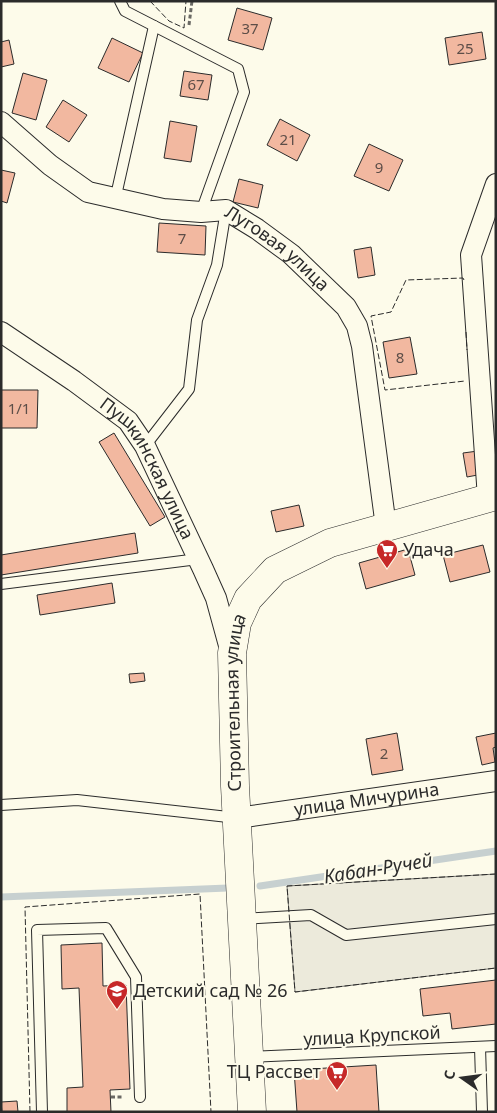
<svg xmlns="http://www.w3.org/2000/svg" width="497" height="1113" viewBox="0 0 497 1113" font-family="'Noto Sans',sans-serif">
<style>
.parking{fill:#eceadb;stroke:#74746e}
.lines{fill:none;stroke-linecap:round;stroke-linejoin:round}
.stream{stroke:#c7d0d0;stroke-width:7}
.building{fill:#f2b8a0;stroke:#2b2b2b}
.lane-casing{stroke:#2b2b2b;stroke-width:12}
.street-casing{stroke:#2b2b2b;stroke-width:22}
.secondary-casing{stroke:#2b2b2b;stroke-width:29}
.path{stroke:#6a6964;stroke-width:3;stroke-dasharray:4 2.5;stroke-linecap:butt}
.lane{stroke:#fdfbea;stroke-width:10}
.street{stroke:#fdfbea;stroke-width:20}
.secondary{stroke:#fdfbea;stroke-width:28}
.fence{stroke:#2b2b2b;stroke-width:1;stroke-dasharray:6 2.5;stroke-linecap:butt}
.labels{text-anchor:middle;stroke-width:4;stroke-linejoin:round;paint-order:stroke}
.number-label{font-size:15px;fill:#5d4e48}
.street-label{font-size:18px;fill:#2b2b2b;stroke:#fdfbea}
.poi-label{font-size:18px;fill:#2b2b2b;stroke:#fdfbea;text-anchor:start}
.water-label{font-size:19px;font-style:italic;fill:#2b2b2b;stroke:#fdfbea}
</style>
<rect width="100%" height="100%" fill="#fdfbea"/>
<polygon class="parking" points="496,874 496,968 295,992 287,886"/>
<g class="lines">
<g class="stream">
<polyline points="260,886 496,851"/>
<polyline points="1,897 228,888"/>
</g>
</g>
<g class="building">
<polygon points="237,8 272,18 263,50 228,40"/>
<polygon points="482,32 486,59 449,65 445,38"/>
<polygon points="112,38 143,53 129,82 98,68"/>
<polygon points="9,40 14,64 1,67 1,42"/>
<polygon points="184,71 212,75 208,100 180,96"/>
<polygon points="23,73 47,80 36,120 12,113"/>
<polygon points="63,100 87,115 69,142 46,127"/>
<polygon points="280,119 310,135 297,161 267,145"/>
<polygon points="170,121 197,126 191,162 164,158"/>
<polygon points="369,144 403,160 389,191 354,176"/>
<polygon points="1,170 15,173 7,203 1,201"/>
<polygon points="239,179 263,185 258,208 233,202"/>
<polygon points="159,223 206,226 205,255 157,252"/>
<polygon points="371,247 375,275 358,278 354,250"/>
<polygon points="410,337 417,374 389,378 383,342"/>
<polygon points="1,390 38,390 37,428 1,428"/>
<polygon points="114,433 165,517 150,526 99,442"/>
<polygon points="478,451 483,474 467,477 463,453"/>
<polygon points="299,505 304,526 276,532 271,511"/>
<polygon points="135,533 138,553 1,575 1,555"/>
<polygon points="483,545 490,572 450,582 443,555"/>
<polygon points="408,549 415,575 366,589 359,563"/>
<polygon points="112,583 115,603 40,615 37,595"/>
<polygon points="144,673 145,681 130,683 129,674"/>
<polygon points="397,733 403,770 372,775 366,739"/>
<polygon points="496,733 496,747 493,748 495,762 482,765 476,737"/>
<polygon points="102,943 103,986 126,985 130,1089 110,1090 111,1112 67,1112 67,1088 83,1087 79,988 62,989 61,945"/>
<polygon points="496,980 496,1024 452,1029 450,1013 423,1016 420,989"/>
<polygon points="376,1065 379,1112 297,1112 294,1070"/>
<polygon points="17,1101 18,1112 2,1112 1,1102"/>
</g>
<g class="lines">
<g class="lane-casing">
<g id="lane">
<polyline points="120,1 125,11 238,69 244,92 201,212"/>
<polyline points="115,200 154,26"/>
<polyline points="145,446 189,389 197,320 217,265 226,210"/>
<polyline points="1,584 198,559"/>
<polyline points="1,805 77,800 237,818"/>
<polyline points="243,919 311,915 346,935 496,919"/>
<polyline points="480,1047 482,1112"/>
<polyline points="251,1057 496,1046"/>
<polyline points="42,1112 37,930 106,928 136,977 140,1097"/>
</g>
</g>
<g class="street-casing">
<g id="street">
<path id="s1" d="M 1,122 L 50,165 L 88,192 L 163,209 L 201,212 L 226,210 L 257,229 L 291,254 L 346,307 L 357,326 L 362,346 L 386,527"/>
<path id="s2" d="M 1,332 L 74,381 L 128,421 L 145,446 L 203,569 L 216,598 L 230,649"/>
<polyline points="488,498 471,255 496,184"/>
<path id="s3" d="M 238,818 L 496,781"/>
</g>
</g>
<g class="secondary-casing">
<g id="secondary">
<path id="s4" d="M 252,1112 L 235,786 L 232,653 L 237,623 L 248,599 L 275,570 L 330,543 L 496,496"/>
</g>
</g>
<g class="path">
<polyline points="189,25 192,1"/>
<polyline points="111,1097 124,1097"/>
</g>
<use href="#lane" class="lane"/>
<use href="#street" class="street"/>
<use href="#secondary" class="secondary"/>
<g class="fence">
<polyline points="150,1 169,21 184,28 186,1"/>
<polyline points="464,280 463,278 406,280 391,312 371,316 385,390 465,381"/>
<polyline points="466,332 467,350"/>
<polyline points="496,874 287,886 295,992 496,968"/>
<polyline points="30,1112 25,907 200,894 211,1112"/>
</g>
</g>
<defs>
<g id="supermarket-pin" transform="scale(1.125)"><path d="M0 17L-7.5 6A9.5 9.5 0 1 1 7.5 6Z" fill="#c62828" stroke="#fdfbea"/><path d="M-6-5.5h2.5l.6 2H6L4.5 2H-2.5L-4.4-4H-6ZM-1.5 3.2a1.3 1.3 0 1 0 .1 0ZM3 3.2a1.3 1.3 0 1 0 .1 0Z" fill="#fff"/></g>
<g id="school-pin" transform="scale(1.125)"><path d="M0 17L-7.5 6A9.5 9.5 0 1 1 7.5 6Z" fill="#c62828" stroke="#fdfbea"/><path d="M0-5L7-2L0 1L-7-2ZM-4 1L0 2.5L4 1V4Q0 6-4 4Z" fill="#fff"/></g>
</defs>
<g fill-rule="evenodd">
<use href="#supermarket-pin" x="387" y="550"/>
<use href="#school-pin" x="117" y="991"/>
<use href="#supermarket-pin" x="337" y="1072"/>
</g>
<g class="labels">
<g class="number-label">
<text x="250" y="34">37</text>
<text x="465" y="54">25</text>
<text x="196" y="90">67</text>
<text x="288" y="145">21</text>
<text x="379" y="173">9</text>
<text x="182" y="244">7</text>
<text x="400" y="363">8</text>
<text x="19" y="414">1/1</text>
<text x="384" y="759">2</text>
</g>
<g class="street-label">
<text dy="6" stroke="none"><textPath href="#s1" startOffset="316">Луговая улица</textPath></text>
<text dy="6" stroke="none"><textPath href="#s2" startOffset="205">Пушкинская улица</textPath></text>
<text dy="6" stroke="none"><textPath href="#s4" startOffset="410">Строительная улица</textPath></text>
<text dy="6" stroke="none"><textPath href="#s3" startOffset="130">улица Мичурина</textPath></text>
<text transform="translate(372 1036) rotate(-3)" y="6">улица Крупской</text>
</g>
<g class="poi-label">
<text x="403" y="556">Удача</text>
<text x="133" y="997">Детский сад № 26</text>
<text x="321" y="1078" text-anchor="end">ТЦ Рассвет</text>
</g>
<g class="water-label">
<text transform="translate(378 868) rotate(-9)" y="7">Кабан-Ручей</text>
</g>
</g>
<rect width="497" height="1113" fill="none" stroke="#2b2b2b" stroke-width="5"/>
<g transform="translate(462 1078) rotate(284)" stroke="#fdfbea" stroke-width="4" paint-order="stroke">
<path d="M0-4L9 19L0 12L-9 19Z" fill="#2b2b2b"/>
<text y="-8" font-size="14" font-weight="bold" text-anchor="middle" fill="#2b2b2b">С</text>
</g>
</svg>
